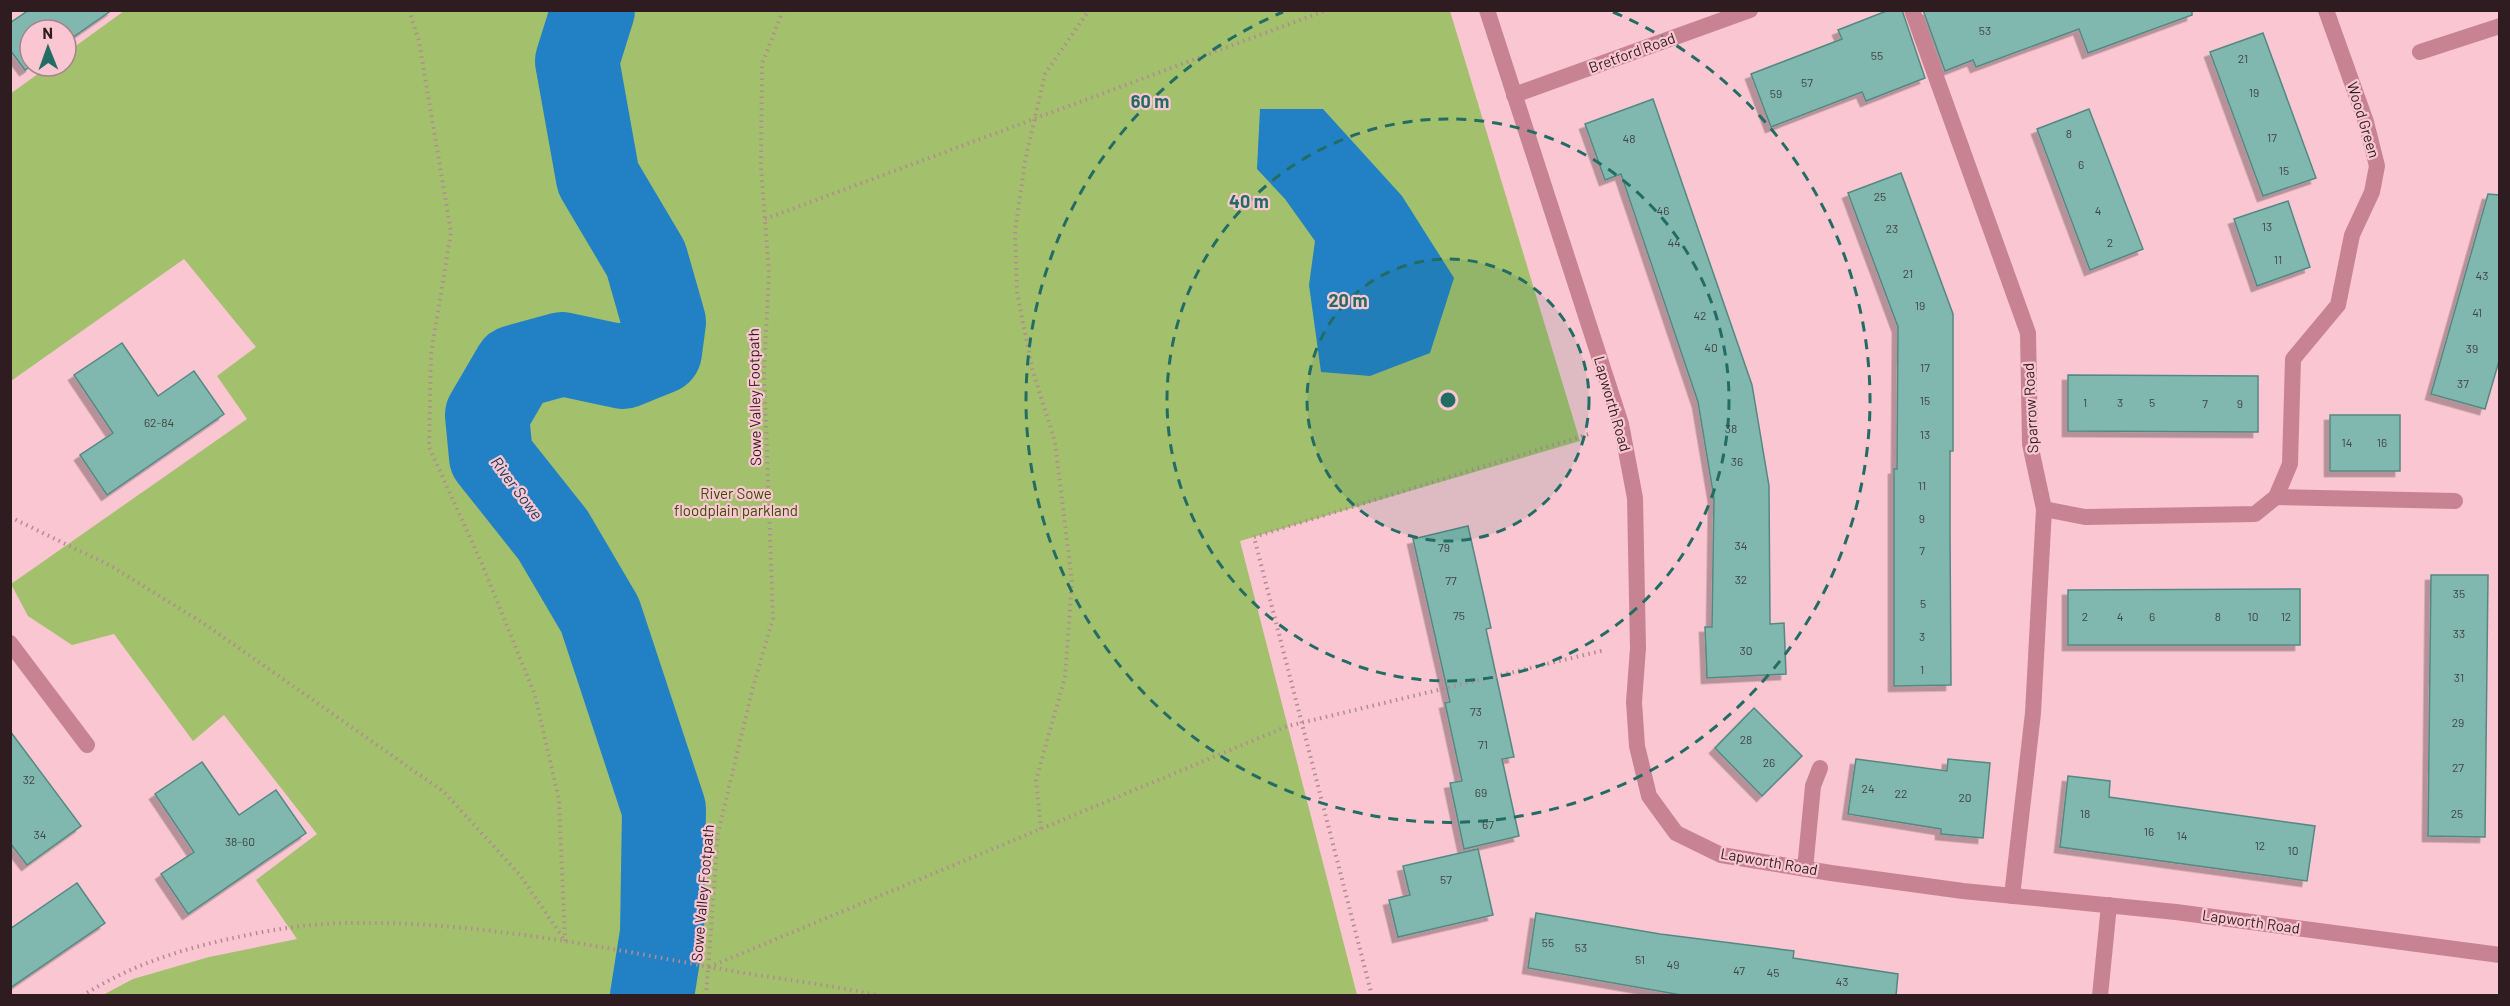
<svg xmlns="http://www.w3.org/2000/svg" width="2510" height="1006" viewBox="0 0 2510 1006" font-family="Barlow,sans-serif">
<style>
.green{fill:#a3c06c}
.water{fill:#2181c4}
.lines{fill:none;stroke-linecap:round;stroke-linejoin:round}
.river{stroke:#2181c4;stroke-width:84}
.building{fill:#80b8af;stroke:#538982;stroke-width:1.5;filter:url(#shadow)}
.path{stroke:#b28b93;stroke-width:4;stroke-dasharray:1.5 4.5;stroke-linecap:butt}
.service{stroke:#c88393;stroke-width:16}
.minor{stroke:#c88393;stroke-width:16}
.ring{fill:none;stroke:#236c64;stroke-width:3;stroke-dasharray:10 8}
.labels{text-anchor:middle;stroke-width:4.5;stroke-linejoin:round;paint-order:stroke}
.number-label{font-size:12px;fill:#424344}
.street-label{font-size:15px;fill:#2e1c20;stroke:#f9c6d1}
.park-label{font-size:15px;fill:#394d00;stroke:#f9c6d1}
.water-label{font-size:16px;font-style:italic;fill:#173b58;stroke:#f9c6d1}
.centre{fill:#236c64;stroke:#f9c6d1;stroke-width:3}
.ring-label{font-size:18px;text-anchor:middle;font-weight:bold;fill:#236c64;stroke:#f9c6d1;stroke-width:4.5;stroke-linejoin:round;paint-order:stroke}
</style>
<defs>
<filter id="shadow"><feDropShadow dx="-5.5" dy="5.5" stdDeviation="0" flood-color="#0004"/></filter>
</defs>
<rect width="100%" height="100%" fill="#f9c6d1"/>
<polygon class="green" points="124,11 1450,11 1580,441 1240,541 1357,995 103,995 133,979 209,957 297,939 256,880 317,834 224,715 193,741 114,634 72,645 28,616 11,584 247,419 217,376 256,347 184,259 11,381 10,94 49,66 66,66 66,53"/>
<polygon class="water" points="1260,109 1323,109 1402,196 1454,278 1430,353 1370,376 1321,372 1309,285 1315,241 1285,199 1257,169"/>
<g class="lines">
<polyline class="river" points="593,10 577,61 598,178 646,259 664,322 660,352 623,367 562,354 515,367 487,415 491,457 553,535 600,615 664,809 662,933 652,996"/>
</g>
<g class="building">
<polygon points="29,10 112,10 66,42 66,30 30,30 31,66 25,70 10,50 10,23"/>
<polygon points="1889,10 1902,10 1925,78 1866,101 1862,92 1771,127 1751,74 1842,39 1838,30"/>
<polygon points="1923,10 2192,10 2192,15 2088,53 2079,29 1976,67 1973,60 1945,71"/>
<polygon points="2263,33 2316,178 2263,196 2210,52"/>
<polygon points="1653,99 1752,385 1769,486 1770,624 1784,623 1786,674 1707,678 1705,627 1712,627 1714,498 1698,402 1621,174 1605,180 1585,124"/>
<polygon points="2089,109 2143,249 2090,270 2037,129"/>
<polygon points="1901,173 1953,314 1953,451 1950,451 1950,535 1951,685 1894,686 1894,469 1897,469 1898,327 1848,193"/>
<polygon points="2488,194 2499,195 2499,361 2485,409 2431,394"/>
<polygon points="2288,201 2310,267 2257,286 2234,219"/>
<polygon points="122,343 158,396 194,371 224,414 107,495 80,455 113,433 74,375"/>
<polygon points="2068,375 2258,376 2258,432 2068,431"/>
<rect x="2330" y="415" width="70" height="56"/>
<polygon points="1468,526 1491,628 1486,629 1514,757 1502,759 1519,836 1464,849 1450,783 1462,781 1445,703 1450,702 1413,539"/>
<polygon points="2431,575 2488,575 2485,837 2428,836"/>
<polygon points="2300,589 2300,645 2068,645 2068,590"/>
<polygon points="1754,708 1802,756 1762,796 1715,748"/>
<polygon points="10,731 81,826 27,865 10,843"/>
<polygon points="1856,759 1947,771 1948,759 1990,763 1983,838 1941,834 1941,829 1848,814"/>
<polygon points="202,762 239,815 276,790 306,833 188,914 161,874 194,852 155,794"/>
<polygon points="2068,776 2110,781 2109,797 2315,826 2307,881 2060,847"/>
<polygon points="1478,849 1493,915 1398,937 1389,900 1410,895 1403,866"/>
<polygon points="77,883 105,923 10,988 10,929"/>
<polygon points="1536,913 1660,934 1794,951 1793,958 1898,974 1896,996 1687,996 1528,968"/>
</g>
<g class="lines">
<g class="path">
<polyline points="409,10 419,41 451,232 431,354 429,447 482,564 535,695 559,800 565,941"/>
<polyline points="765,219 1327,10"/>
<polyline points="10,517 111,566 206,625 444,792 520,875 565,941"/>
<polyline points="1041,829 1036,780 1065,677 1072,582 1055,442 1032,368 1017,292 1015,232 1025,161 1045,74 1089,10"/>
<polyline points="709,967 1288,726 1605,650"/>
<path d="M 82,996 C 127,967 178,950 229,939 C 268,930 311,923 351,923 C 471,921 592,945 710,967 C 767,978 824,983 880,996"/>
<polyline points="706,996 718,833 752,691 773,618 764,371 769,274 761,167 762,64 783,10"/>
<polyline points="1372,996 1254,537 1589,434"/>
</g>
<g class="service">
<polyline points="2420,52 2500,26"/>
<polyline points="2276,497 2455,501"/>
<polyline points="1805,869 1813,786 1820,768"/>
<polyline points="2100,996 2109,905"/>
</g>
<g class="minor">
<polyline points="1487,10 1621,424 1635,498 1638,648 1634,702 1637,746 1649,796 1676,833 1721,855 1831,873 1963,891 2176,912 2500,955"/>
<polyline points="1912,10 2028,333 2030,444 2044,509 2033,713 2012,896"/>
<polyline points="1514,95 1750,10"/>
<polyline points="2044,509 2085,517 2255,514 2276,497 2290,464 2293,359 2338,305 2352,235 2372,192 2377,166 2366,122 2326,10"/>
<polyline points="10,643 87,745"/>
</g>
</g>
<circle cx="1448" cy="400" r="141" fill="#236c64" fill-opacity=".12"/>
<g class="ring">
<circle cx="1448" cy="400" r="141"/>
<circle cx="1448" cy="400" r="281"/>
<path d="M1613 12A422 422 0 1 1 1283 12"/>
</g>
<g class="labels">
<g class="number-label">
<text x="1985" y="35">53</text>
<text x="1877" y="60">55</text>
<text x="2243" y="63">21</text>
<text x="1807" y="87">57</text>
<text x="2254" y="97">19</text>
<text x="1776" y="98">59</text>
<text x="2069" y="138">8</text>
<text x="2272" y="142">17</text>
<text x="1629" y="143">48</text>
<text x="2081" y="169">6</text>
<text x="2284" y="175">15</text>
<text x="1880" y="201">25</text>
<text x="1663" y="215">46</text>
<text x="2098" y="215">4</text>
<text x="2267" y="231">13</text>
<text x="1892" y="233">23</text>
<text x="1674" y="247">44</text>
<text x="2110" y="247">2</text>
<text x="2278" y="264">11</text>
<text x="1908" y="278">21</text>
<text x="2482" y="280">43</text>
<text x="1920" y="310">19</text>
<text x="2477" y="317">41</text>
<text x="1700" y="320">42</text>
<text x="1711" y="352">40</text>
<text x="2472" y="353">39</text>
<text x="1925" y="372">17</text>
<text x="2463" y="388">37</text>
<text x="1925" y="405">15</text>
<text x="2085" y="407">1</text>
<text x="2120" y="407">3</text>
<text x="2152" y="407">5</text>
<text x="2205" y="408">7</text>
<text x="2240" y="408">9</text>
<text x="159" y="427">62-84</text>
<text x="1731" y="433">38</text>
<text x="1925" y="439">13</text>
<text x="2347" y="447">14</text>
<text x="2382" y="447">16</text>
<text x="1737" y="466">36</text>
<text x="1922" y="490">11</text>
<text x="1922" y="523">9</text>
<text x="1741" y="550">34</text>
<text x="1444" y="552">79</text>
<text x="1922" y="555">7</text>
<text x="1741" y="584">32</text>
<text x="1451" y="585">77</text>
<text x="2459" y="598">35</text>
<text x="1923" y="608">5</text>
<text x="1459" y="620">75</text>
<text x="2085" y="621">2</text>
<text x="2120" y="621">4</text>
<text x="2152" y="621">6</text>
<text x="2218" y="621">8</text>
<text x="2253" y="621">10</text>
<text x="2286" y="621">12</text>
<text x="2459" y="638">33</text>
<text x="1922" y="641">3</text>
<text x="1746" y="655">30</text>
<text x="1922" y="674">1</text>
<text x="2459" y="682">31</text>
<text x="1476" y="716">73</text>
<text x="2458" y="727">29</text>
<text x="1746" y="744">28</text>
<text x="1483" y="749">71</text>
<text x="1769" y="767">26</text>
<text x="2458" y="772">27</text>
<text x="29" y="784">32</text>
<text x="1868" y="793">24</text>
<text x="1481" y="797">69</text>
<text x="1901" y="798">22</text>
<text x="1965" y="802">20</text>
<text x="2085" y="818">18</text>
<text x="2457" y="818">25</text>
<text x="1488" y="829">67</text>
<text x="2149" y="836">16</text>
<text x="40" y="839">34</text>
<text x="2182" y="840">14</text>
<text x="240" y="846">38-60</text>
<text x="2260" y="850">12</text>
<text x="2293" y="855">10</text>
<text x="1446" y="884">57</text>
<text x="1548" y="947">55</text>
<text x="1581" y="952">53</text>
<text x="1640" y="964">51</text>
<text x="1673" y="969">49</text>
<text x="1739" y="975">47</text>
<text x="1773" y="977">45</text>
<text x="1842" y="986">43</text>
</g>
<g class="street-label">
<text transform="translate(1632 53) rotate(-20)" y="5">Bretford Road</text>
<text transform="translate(2363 120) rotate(73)" y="5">Wood Green</text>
<text transform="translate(755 397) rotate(-91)" y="5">Sowe Valley Footpath</text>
<text transform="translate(1612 404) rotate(74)" y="5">Lapworth Road</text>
<text transform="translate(2031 408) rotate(-93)" y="5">Sparrow Road</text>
<text transform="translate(1769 862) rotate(10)" y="5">Lapworth Road</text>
<text transform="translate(703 893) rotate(-85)" y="5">Sowe Valley Footpath</text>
<text transform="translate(2251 922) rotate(8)" y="5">Lapworth Road</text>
</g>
<g class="park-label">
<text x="736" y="499">River Sowe<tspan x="736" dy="17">floodplain parkland</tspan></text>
</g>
<g class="water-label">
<text transform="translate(517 488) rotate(53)" y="6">River Sowe</text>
</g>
</g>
<circle cx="1448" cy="400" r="9" class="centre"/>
<g class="ring-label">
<text x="1150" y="108">60 m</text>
<text x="1249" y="208">40 m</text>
<text x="1348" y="307">20 m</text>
</g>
<rect width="2510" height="1006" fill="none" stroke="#2e1c20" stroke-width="24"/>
<g transform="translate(48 48) rotate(359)"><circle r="28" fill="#f9c6d1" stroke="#a8828a" stroke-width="1.5"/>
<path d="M0-4.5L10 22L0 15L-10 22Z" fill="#236c64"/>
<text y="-9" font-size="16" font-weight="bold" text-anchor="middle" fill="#2e1c20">N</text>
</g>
</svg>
